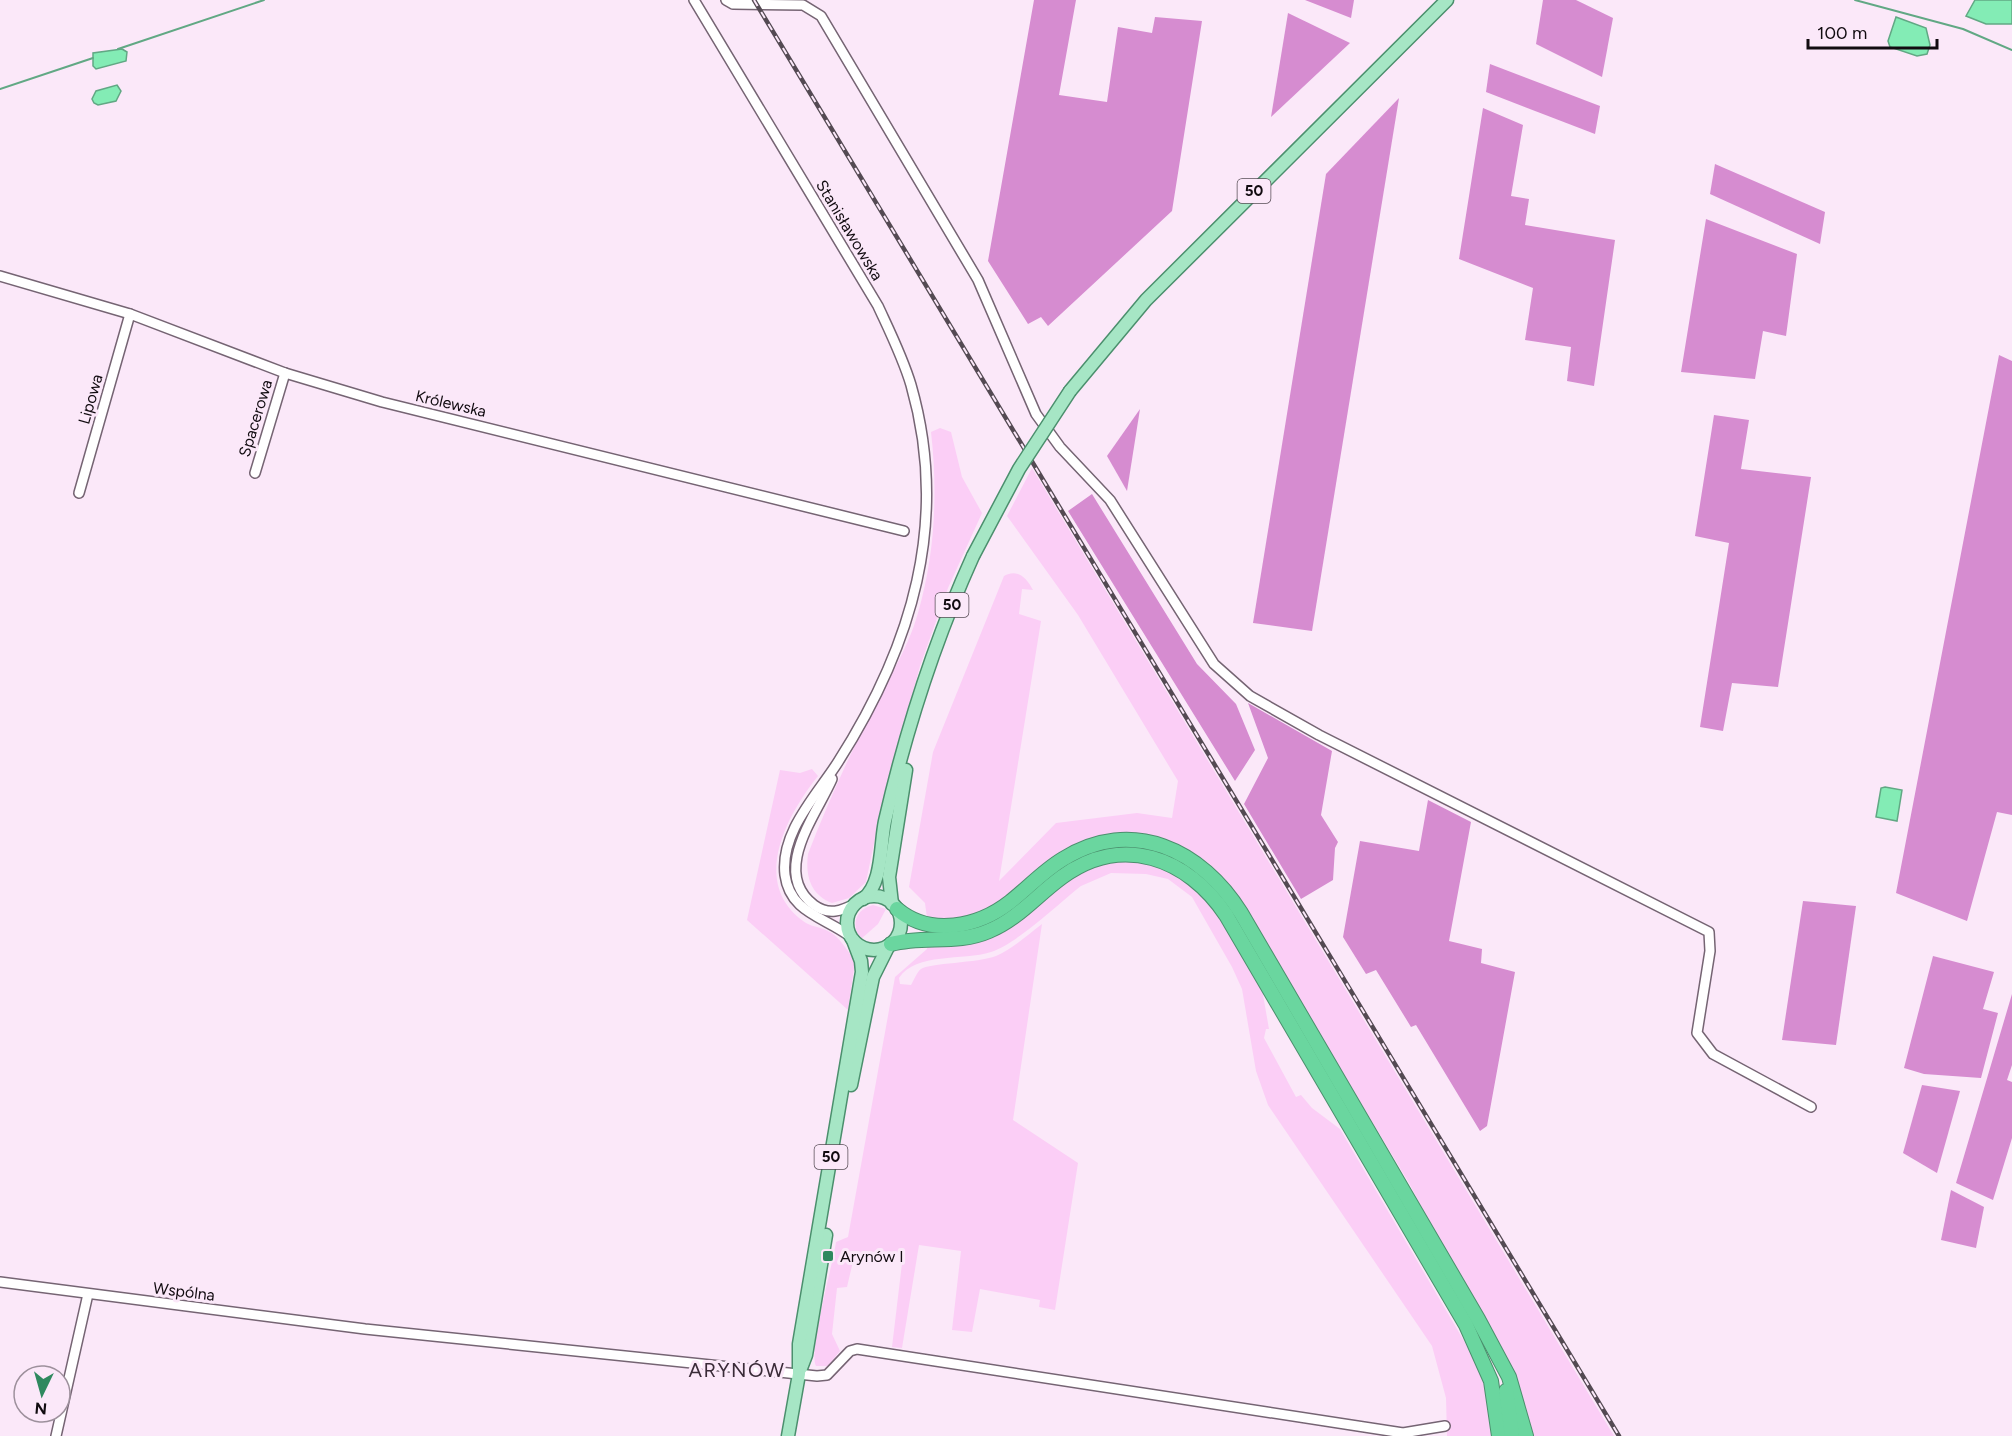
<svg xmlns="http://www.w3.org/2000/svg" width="2012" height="1436" viewBox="0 0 2012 1436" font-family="Figtree,sans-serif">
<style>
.green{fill:#fbcef6}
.forest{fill:#d68cd0}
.water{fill:#83ecb5;stroke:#61a884;stroke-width:1.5}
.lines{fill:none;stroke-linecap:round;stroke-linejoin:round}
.stream{stroke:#61a884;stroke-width:2}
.minor-casing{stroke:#756473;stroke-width:12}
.major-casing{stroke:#4b8f6d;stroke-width:15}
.highway-casing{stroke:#4b8f6d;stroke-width:16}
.minor{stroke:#fff;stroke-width:9}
.major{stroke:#a6e6c5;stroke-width:12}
.highway{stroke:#6ad69f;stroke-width:14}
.rail-casing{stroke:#544a53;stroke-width:4.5}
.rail{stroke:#fbe8f9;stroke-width:2;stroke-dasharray:7;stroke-linecap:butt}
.major-bridge-casing{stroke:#4b8f6d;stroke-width:15;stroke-linecap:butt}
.major-bridge{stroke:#a6e6c5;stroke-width:12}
.poi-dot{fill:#2f895f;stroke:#fbe8f9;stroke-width:2}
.labels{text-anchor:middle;stroke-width:6;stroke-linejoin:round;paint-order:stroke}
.shield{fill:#fbe8f9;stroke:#574d56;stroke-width:1.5}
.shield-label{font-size:15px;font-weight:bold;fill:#110b10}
.street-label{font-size:16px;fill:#110b10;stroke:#fbe8f9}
.poi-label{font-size:16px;fill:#110b10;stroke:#fbe8f9;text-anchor:start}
.quarter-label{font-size:20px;letter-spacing:1.5px;fill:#3a2b38;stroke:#fbe8f9}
</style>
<rect width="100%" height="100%" fill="#fbe8f9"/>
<g class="green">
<path d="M 940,428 L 951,432 L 962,477 L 982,513 L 948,588 L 920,666 L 879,819 L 866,882 L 849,898 L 832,903 C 811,895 805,876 808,854 C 826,807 847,761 869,716 C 886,683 908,649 918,613 C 935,554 938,493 931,432 Z"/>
<path d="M 1032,468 L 1614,1436 L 1531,1436 L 1446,1254 L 1409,1183 L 1232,889 L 1210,864 L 1184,848 L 1143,834 L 1113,835 L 1017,890 L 986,911 L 956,920 L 927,918 L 925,903 L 909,887 L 933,752 L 1004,576 C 1017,568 1027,578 1033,590 L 1022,589 L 1019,614 L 1041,621 L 999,881 L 1056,823 L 1137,813 L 1172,818 L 1178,781 L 1078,615 L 1007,516 Z"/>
<path d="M 812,769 L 818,776 C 786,816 749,885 806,923 C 813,927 821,927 828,931 C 840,937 848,951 855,962 L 848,1010 L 747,920 L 780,770 L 800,773 Z"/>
<path d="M 1140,860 L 1175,871 L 1215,907 L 1262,989 L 1269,1029 L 1266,1029 L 1264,1038 L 1296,1097 L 1301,1095 L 1312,1108 L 1340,1129 L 1481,1370 L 1489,1397 L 1492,1436 L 1447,1436 L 1446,1398 L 1432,1346 L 1268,1105 L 1256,1071 L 1242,989 L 1232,967 L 1192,897 L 1168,879 L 1146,874 L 1111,873 L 1081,886 C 1058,904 1018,943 991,952 C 963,961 916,952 899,978 L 900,984 L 911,985 C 914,980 917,972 921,969 C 929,963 978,963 996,956 C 1013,949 1027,935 1042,924 L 1013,1120 L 1078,1163 L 1055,1310 L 1039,1307 L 1040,1300 L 980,1289 L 972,1332 L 952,1330 L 961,1251 L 919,1245 L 902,1348 L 892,1347 L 903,1255 L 871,1252 L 854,1257 L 847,1287 L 837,1288 L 832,1334 L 840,1351 L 828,1366 L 816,1366 C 808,1352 833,1264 836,1242 L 848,1237 L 895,977 L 927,949 L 927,945 L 969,943 L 1055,887 L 1099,863 Z"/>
<path d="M 873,905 L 886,909 L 878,924 L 861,939 C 850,925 856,909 873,905 Z"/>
</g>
<g class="forest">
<polygon points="1034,0 1076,0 1059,95 1107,102 1118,27 1152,33 1155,17 1202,21 1172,211 1048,326 1041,317 1028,324 988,261"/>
<polygon points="1305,0 1354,0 1351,18"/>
<polygon points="1543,0 1576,0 1613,18 1602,77 1536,44"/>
<polygon points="1288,13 1350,43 1271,117"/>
<polygon points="1490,64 1600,106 1595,134 1486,92"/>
<polygon points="1399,98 1312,631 1253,623 1326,174"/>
<polygon points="1483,108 1523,125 1511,196 1529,199 1525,225 1615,240 1594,386 1567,381 1571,347 1525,340 1533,288 1459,259"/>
<polygon points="1715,164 1825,212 1820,244 1710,194"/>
<polygon points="1706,219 1797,254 1786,336 1763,331 1755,379 1681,372"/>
<polygon points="1999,355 2012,361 2012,815 1997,812 1967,921 1896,893"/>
<polygon points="1140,409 1127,491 1107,456"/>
<polygon points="1714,415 1749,420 1741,469 1811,477 1778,687 1732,683 1723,731 1700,727 1729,543 1695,536"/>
<polygon points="1092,494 1197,664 1236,704 1255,750 1235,781 1068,511"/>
<polygon points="1248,703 1332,751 1321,815 1338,842 1335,848 1333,880 1301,899 1244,804 1268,758"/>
<polygon points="1428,800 1471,822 1449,941 1482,949 1481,963 1515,972 1487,1126 1480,1131 1416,1025 1411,1027 1376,970 1366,974 1343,937 1360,841 1419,851"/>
<polygon points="1803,901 1856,906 1836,1045 1782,1040"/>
<polygon points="1933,956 1994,972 1983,1009 1998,1013 1981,1078 1924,1074 1904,1068"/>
<polygon points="2012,994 2012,1065 2007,1080 2012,1082 2012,1138 1993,1200 1956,1183"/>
<polygon points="1922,1085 1960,1091 1937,1173 1903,1153"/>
<polygon points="1951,1190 1984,1207 1976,1248 1941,1240"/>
</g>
<g class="water">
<polygon points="1975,0 2012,0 2012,24 1986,24 1966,16"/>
<polygon points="1896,17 1926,28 1930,45 1927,54 1917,56 1890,47 1888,41"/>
<polygon points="122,49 127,52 126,61 96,69 93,66 93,53"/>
<polygon points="117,85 121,91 116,101 98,105 94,103 92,99 96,91"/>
<polygon points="1885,787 1902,790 1897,821 1876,817 1881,788"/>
</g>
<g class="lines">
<g class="stream">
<polyline points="1855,0 1963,29 2012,50"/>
<polyline points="118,49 264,0"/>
<polyline points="0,89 93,58"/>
</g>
<g class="minor-casing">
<g id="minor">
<path d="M 694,0 L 878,306 C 890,332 903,358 911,385 C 950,521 912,646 838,762 C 817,795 780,832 785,875 C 790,913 825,917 851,937"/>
<polyline points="726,0 733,4 803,5 821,16 978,280 1036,414 1060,447 1110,500 1214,664 1250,696 1319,735 1709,932 1710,951 1697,1033 1713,1054 1811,1107"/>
<polyline points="0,276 130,314 285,373 382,402 904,531"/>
<polyline points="255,473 285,373"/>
<polyline points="79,493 130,314"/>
<path d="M 832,779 C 817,814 770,872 814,905 C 829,916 841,911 857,903"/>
<polyline points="0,1282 365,1329 817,1376 827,1375 850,1351 857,1349 1403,1433 1445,1426"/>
<polyline points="56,1436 88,1294"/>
</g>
</g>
<g class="major-casing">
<g id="major">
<polyline points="1070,391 1146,300 1447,0"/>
<circle cx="874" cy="923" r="27"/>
<path d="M 863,899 C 883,884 880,844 885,821 C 906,730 934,642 973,556"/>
<polyline points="892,904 889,877 906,770"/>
<polyline points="851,1085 873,977 889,945"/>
<polyline points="801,1368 806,1355 826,1235"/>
<polyline points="788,1436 799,1374 799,1344 862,972 861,961 853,940"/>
</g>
</g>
<g class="highway-casing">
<g id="highway">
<path d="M 897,909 C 930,937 978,927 1010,902 C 1028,888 1043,871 1063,859 C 1132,816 1202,850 1241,913 L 1478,1319 L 1509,1377 L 1526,1436"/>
<path d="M 891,944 C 924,935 957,945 989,931 C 1018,919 1037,895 1062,877 C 1122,833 1188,858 1226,915 L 1466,1325 L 1491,1381 L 1499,1436"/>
<polyline points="1506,1391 1512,1436"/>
</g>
</g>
<use href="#minor" class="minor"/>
<use href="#major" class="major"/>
<use href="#highway" class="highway"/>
<g class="rail-casing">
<polyline id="rail" points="754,0 1619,1436"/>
</g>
<use href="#rail" class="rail"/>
<g class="major-bridge-casing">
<polyline id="major-bridge" points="973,556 1019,469 1070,391"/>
</g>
<use href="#major-bridge" class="major-bridge"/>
</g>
<rect class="poi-dot" x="822" y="1250" width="12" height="12" rx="3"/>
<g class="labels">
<g class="shield">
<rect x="1237.5" y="179" width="33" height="24" rx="4.5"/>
<rect x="935.5" y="593" width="33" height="24" rx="4.5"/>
<rect x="814.5" y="1145" width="33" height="24" rx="4.5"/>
</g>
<g class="shield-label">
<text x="1254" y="196">50</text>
<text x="952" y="610">50</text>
<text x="831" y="1162">50</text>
</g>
<g class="street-label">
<text transform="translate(850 230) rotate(59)" y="6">Stanisławowska</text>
<text transform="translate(90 399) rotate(-74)" y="6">Lipowa</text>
<text transform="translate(451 403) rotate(13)" y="6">Królewska</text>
<text transform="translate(255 418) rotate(-73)" y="6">Spacerowa</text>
<text transform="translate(184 1291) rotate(7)" y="6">Wspólna</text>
</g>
<g class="poi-label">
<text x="840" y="1262">Arynów I</text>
</g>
<g class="quarter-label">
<text x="737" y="1377">ARYNÓW</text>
</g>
</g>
<g transform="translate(42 1394) rotate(185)"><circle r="28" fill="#fbe8f9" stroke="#9d909c" stroke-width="1.5"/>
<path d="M0-4.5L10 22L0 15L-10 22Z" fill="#2f895f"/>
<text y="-9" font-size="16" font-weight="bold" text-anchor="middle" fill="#110b10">N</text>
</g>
<path d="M1808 39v9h129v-9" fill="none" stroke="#110b10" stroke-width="3"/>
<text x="1817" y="39" font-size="18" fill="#110b10" stroke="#fbe8f9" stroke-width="4.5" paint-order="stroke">100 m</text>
</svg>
